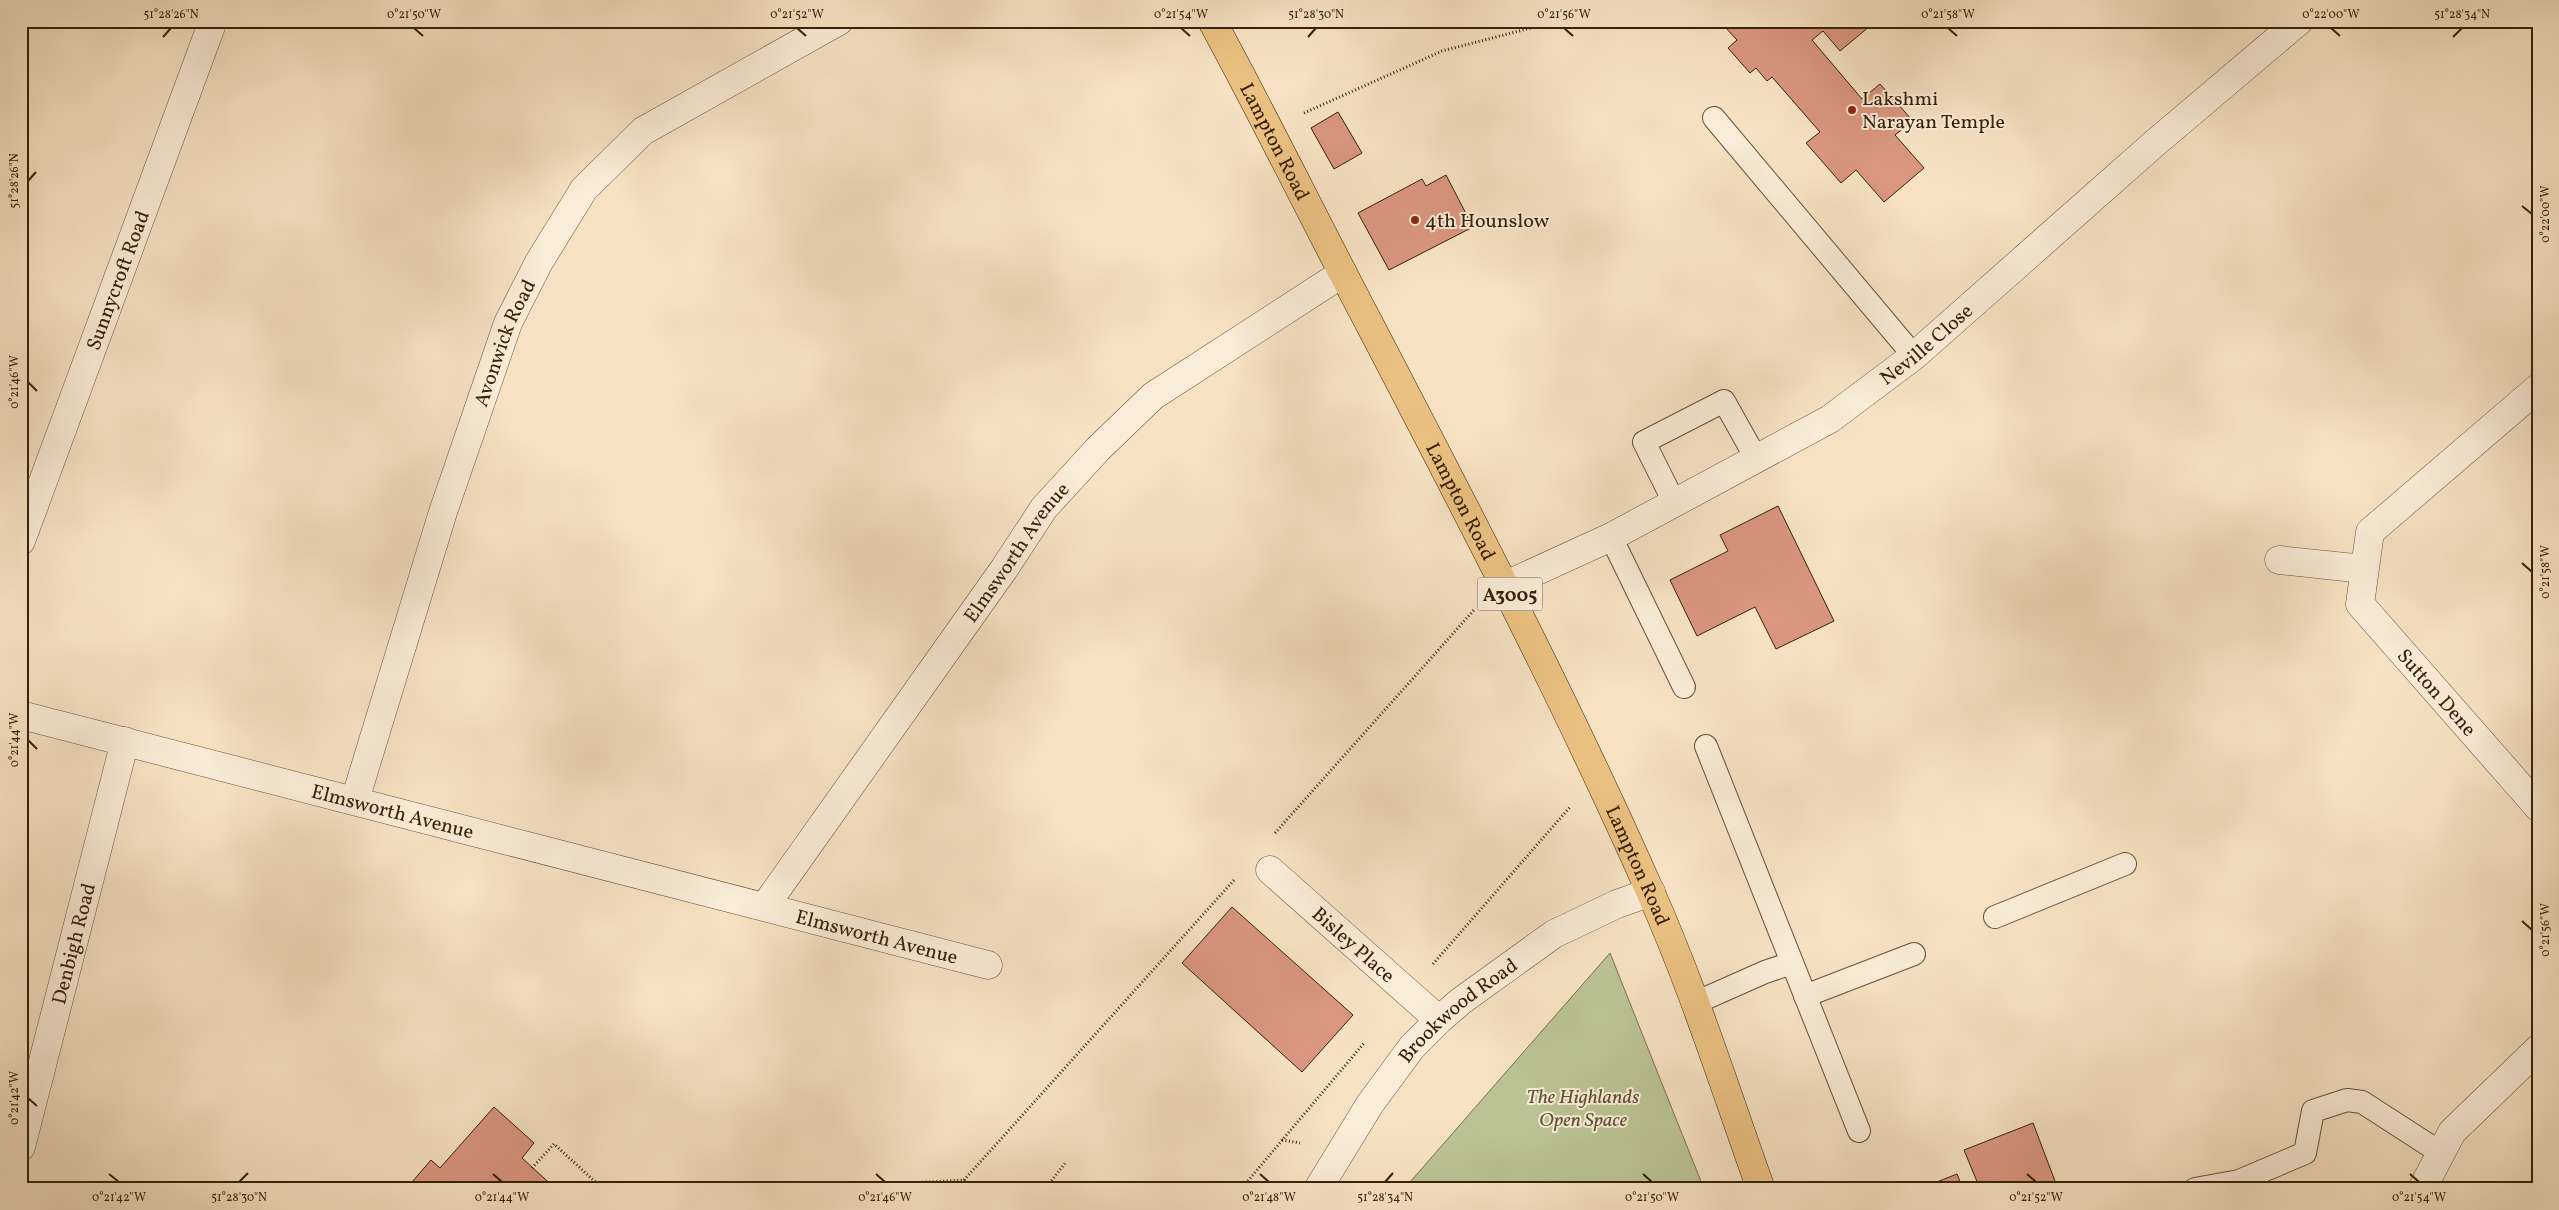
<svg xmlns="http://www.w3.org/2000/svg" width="2559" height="1210" viewBox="0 0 2559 1210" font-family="Vollkorn,serif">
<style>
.green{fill:#bbc394;stroke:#78724e}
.building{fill:#da967f;stroke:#362108}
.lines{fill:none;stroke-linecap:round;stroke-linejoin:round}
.service-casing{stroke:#665137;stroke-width:24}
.minor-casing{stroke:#665137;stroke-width:29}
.primary-casing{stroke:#362108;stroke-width:29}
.path{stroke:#362108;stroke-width:3;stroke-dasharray:1 2.5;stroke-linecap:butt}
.service{stroke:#f9ecd8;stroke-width:22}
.minor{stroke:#f9ecd8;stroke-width:28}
.primary{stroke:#ebc182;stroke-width:28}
.ticks{fill:none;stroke:#362108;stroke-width:2}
.poi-dot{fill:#8f2418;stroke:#f9ecd8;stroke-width:2}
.labels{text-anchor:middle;stroke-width:4;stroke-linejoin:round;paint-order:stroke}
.shield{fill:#f9ecd8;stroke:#705e46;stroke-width:1}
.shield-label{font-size:19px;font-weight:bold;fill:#362108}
.poi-label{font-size:20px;fill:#362108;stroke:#f9ecd8;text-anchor:start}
.street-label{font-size:20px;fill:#362108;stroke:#f9ecd8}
.park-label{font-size:20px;font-style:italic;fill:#5e5232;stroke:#f9ecd8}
.neatline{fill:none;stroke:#362108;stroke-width:2}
.ticks-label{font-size:12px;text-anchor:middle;fill:#362108}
</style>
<rect width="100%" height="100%" fill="#f6e2c3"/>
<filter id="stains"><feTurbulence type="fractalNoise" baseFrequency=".004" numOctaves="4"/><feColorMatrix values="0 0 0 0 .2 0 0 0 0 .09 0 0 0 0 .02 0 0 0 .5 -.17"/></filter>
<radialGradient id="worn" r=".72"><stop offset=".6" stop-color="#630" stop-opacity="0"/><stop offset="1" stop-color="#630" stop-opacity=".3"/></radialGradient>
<polygon class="green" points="1610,953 1704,1189 1404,1189"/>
<g class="building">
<polygon points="1734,21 1876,21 1840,51 1823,31 1812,40 1862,99 1880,84 1913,121 1895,135 1924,168 1884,202 1856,170 1841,183 1806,143 1820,132 1772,77 1767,81 1756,68 1750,73 1728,48 1737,40 1726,28"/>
<polygon points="1338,112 1362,153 1334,169 1311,128"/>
<polygon points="1446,175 1473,227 1389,270 1358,213 1422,179 1426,186"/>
<polygon points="1778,506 1834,621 1776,649 1755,607 1697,636 1670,580 1728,551 1720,535"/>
<polygon points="1232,907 1353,1015 1302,1072 1182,963"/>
<polygon points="494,1107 534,1143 522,1158 556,1189 406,1189 431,1160 440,1168"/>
<polygon points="2033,1123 2058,1189 1966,1189 1978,1184 1964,1150"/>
<polygon points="1957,1174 1963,1189 1919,1189"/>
</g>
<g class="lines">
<g class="service-casing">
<g id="service">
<polyline points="1714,118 1914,356"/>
<polyline points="1675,504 1644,442 1724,401 1757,460"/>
<polyline points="1611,537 1684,687"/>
<polyline points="1706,746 1859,1131"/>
<polyline points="1995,917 2125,864"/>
<polyline points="1805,996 1914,954"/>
<polyline points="1695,1003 1765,972 1792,963"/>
<polyline points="2195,1189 2239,1181 2305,1153 2313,1111 2347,1100 2362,1102 2441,1153"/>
</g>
</g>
<g class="minor-casing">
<g id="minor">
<path id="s1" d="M 2538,388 L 2370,532 L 2360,604 L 2538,807"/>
<path id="s2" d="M 21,541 L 213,21"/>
<polyline points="2279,560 2364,569"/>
<path id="s3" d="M 1506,585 L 1611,537 L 1830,419 L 1914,356 L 2155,143 L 2299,21"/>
<path id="s4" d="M 21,715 L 988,965"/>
<path id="s5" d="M 355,800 L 443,512 L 508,323 L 539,262 L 584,189 L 643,131 L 839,21"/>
<path id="s6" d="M 1270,870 L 1439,1020"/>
<path id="s7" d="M 765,906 L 1004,569 L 1044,508 L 1098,449 L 1153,396 L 1343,273"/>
<path id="s8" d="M 21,1147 L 125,741"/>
<path id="s9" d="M 1318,1189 L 1370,1104 L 1412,1047 L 1439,1020 L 1461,1001 L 1554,934 L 1617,904 L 1651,892"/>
<polyline points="2422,1189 2452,1132 2538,1049"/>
</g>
</g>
<g class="primary-casing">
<g id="primary">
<path id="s10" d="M 1212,21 C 1267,122 1317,225 1371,327 C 1468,513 1565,699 1650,891 C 1693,987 1725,1089 1761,1189"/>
</g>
</g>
<g class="path">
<polyline points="1304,113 1442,51 1558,21"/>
<polyline points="1275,833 1474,610"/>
<polyline points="1433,964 1570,807"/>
<polyline points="1282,1140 1300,1143"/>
<polyline points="532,1168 554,1144 603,1189"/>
<polyline points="964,1180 1235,879"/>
<polyline points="868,1189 872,1185 964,1180 978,1189"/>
<polyline points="1045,1189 1066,1162"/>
<polyline points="1241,1189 1365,1042"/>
</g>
<use href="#service" class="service"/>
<use href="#minor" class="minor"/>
<use href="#primary" class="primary"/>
</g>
<path class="ticks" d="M 414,28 L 423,36M 797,28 L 806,36M 1181,28 L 1190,36M 1564,28 L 1573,36M 1948,28 L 1957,36M 2331,28 L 2340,36M 163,37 L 171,28M 1308,37 L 1316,28M 2453,37 L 2462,28M 28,181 L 36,172M 2522,206 L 2532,214M 28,382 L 37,391M 2522,563 L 2532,572M 28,740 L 37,749M 2522,921 L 2532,930M 28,1098 L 37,1106M 109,1174 L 119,1182M 493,1174 L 502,1182M 876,1174 L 885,1182M 1260,1174 L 1269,1182M 1643,1174 L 1652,1182M 2027,1174 L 2036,1182M 2410,1174 L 2419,1182M 239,1182 L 248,1173M 1385,1182 L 1393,1173"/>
<g class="poi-dot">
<circle cx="1852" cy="110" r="5"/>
<circle cx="1415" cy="220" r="5"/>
</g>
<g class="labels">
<rect class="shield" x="1477.5" y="577.5" width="65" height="33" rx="4"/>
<g class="shield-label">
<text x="1510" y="601">A3005</text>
</g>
<g class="poi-label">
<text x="1862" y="105">Lakshmi<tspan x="1862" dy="23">Narayan Temple</tspan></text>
<text x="1425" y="227">4th Hounslow</text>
</g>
<g class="street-label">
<text dy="7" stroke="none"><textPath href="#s10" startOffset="136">Lampton Road</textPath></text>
<text dy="7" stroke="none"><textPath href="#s2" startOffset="278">Sunnycroft Road</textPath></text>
<text dy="7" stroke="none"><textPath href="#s5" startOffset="481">Avonwick Road</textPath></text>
<text dy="7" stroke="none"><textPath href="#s3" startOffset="486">Neville Close</textPath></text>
<text dy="7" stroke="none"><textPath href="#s10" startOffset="541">Lampton Road</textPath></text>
<text dy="7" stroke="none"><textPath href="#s7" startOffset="434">Elmsworth Avenue</textPath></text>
<text dy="7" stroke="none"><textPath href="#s1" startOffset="411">Sutton Dene</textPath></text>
<text dy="7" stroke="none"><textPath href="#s4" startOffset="384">Elmsworth Avenue</textPath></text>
<text dy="7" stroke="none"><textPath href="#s10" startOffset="946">Lampton Road</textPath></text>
<text dy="7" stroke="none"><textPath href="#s4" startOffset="884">Elmsworth Avenue</textPath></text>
<text dy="7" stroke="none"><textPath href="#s8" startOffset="210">Denbigh Road</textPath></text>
<text dy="7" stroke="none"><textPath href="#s6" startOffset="112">Bisley Place</textPath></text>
<text dy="7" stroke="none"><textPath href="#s9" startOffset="229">Brookwood Road</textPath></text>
</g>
<g class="park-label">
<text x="1583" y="1103">The Highlands<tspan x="1583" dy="23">Open Space</tspan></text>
</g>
</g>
<rect width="2559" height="1210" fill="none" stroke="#f6e2c3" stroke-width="55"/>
<rect x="28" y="28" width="2504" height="1154" class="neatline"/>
<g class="ticks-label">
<text x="171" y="18">51°28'26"N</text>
<text x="414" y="18">0°21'50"W</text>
<text x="797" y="18">0°21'52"W</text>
<text x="1181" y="18">0°21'54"W</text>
<text x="1316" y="18">51°28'30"N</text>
<text x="1564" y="18">0°21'56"W</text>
<text x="1948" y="18">0°21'58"W</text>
<text x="2331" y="18">0°22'00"W</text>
<text x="2462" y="18">51°28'34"N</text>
<text transform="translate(14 181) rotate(-90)" y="4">51°28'26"N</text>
<text transform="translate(2545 214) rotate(-90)" y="4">0°22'00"W</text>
<text transform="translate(14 382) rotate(-90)" y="4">0°21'46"W</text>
<text transform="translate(2545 572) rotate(-90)" y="4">0°21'58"W</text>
<text transform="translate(14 740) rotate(-90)" y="4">0°21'44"W</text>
<text transform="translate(2545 930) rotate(-90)" y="4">0°21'56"W</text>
<text transform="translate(14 1098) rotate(-90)" y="4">0°21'42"W</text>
<text x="119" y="1201">0°21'42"W</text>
<text x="239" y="1201">51°28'30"N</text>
<text x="502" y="1201">0°21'44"W</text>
<text x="885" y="1201">0°21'46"W</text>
<text x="1269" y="1201">0°21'48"W</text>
<text x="1385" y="1201">51°28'34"N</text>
<text x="1652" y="1201">0°21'50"W</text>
<text x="2036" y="1201">0°21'52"W</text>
<text x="2419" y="1201">0°21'54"W</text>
</g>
<rect width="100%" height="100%" filter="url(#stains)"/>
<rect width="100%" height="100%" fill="url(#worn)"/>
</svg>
